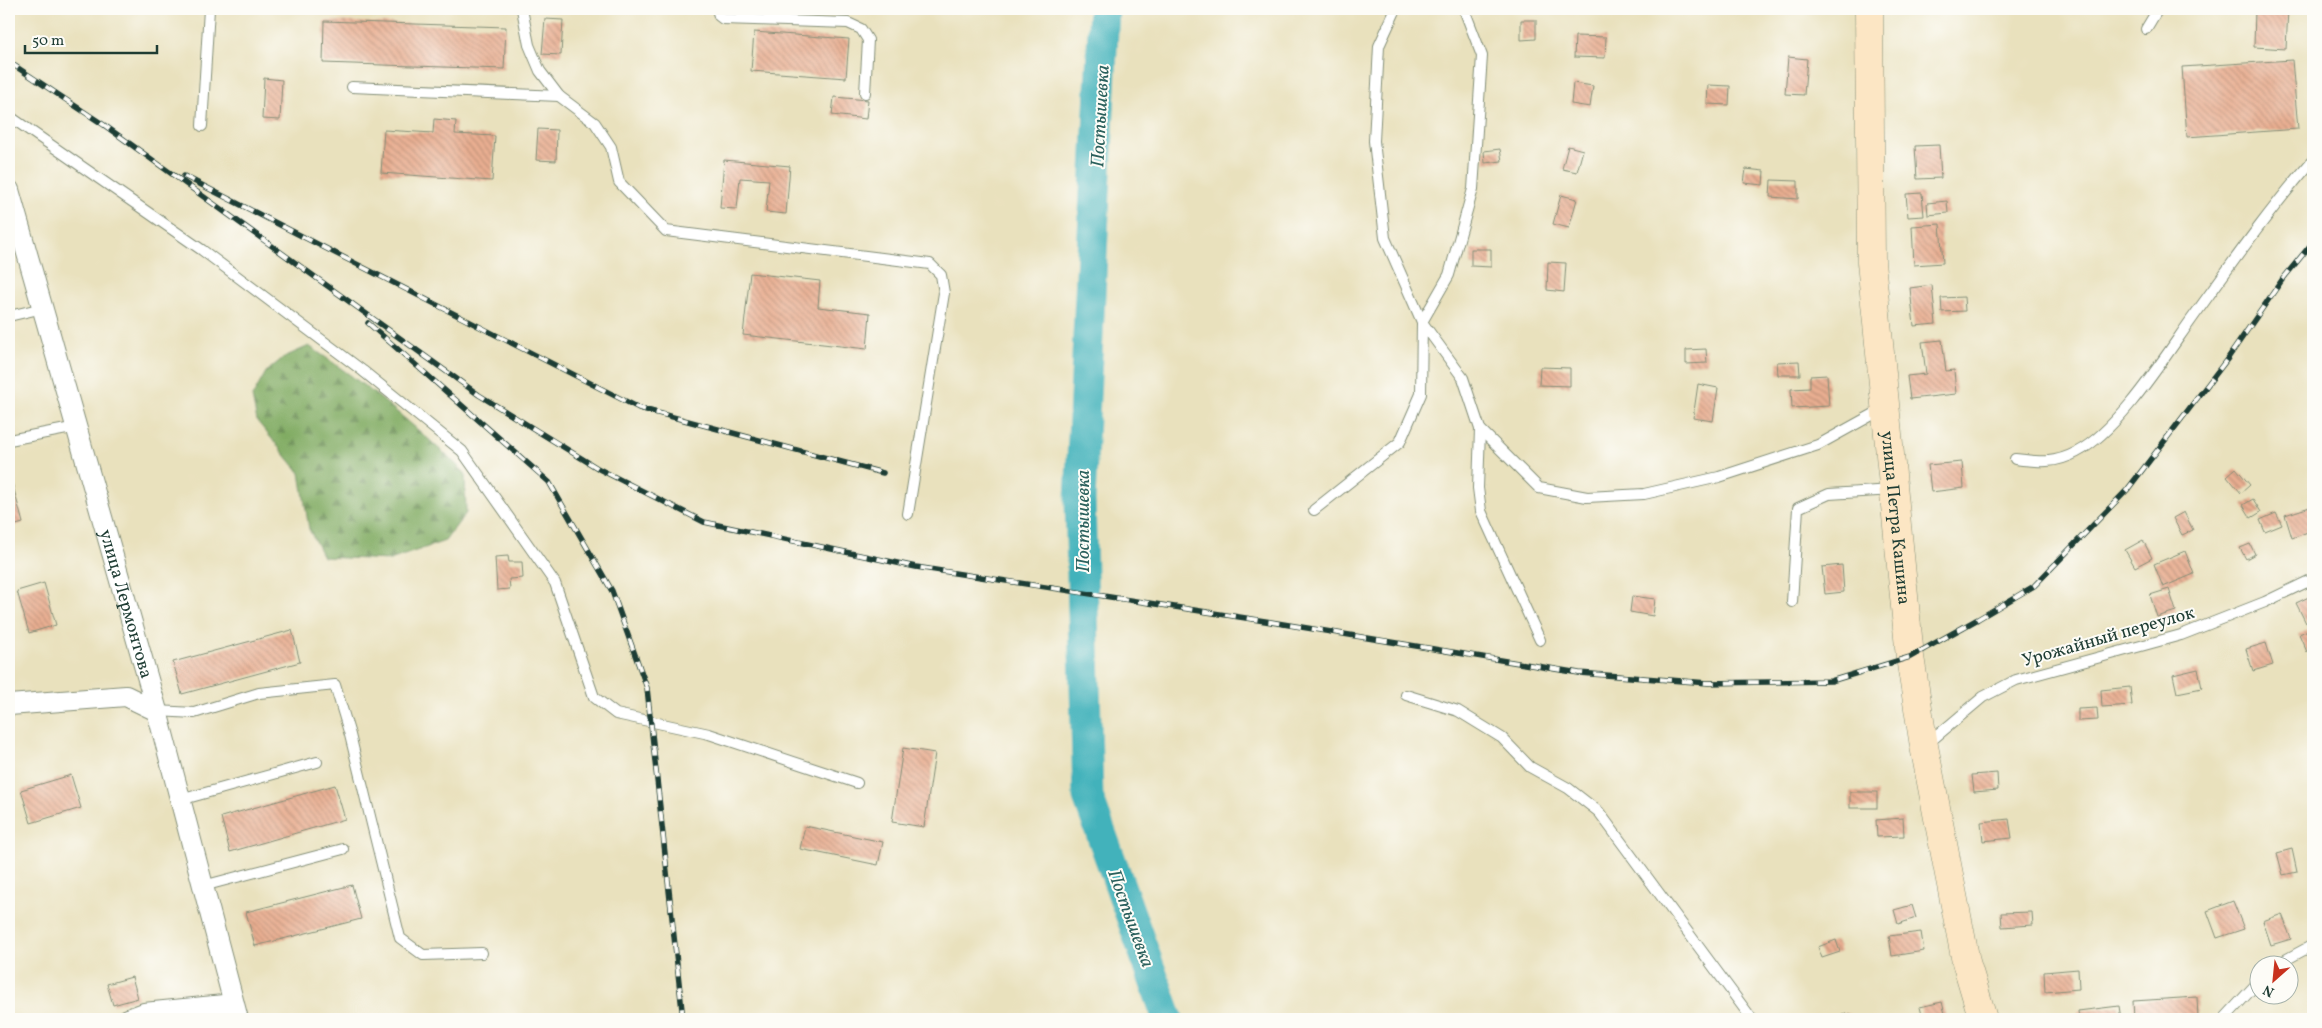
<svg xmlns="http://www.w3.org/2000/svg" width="2322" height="1028" viewBox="0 0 2322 1028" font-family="Vollkorn,serif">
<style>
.forest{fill:url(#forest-firs);stroke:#4f744a}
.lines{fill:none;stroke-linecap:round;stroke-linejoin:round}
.river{stroke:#42b2bb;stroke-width:31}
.building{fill:url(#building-back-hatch)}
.service-casing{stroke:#848f78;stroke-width:12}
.minor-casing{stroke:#848f78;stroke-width:22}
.secondary-casing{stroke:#848f78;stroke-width:29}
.service{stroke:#fff;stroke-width:10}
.minor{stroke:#fff;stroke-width:20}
.secondary{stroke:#fce6c4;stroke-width:28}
.rail-casing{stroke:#1f3d34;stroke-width:5.5}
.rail{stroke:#fdfcf7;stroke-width:4;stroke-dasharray:11;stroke-linecap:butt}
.labels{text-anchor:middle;stroke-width:4;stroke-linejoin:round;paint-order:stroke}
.street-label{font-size:18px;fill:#1f3d34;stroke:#fdfcf7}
.water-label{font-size:19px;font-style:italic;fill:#2a605c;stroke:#fdfcf7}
</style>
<defs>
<pattern id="forest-firs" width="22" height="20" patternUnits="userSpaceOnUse" patternTransform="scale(1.25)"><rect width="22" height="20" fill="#7faa61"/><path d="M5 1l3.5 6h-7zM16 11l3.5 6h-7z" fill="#678c51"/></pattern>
<pattern id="building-back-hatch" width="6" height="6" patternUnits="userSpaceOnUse" patternTransform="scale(1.25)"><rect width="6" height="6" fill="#e9ae91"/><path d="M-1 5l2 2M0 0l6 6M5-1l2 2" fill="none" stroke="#bc8f77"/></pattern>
</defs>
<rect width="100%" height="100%" fill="#fdfcf7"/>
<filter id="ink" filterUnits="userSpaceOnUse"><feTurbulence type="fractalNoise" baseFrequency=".02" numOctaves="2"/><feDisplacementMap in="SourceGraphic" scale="10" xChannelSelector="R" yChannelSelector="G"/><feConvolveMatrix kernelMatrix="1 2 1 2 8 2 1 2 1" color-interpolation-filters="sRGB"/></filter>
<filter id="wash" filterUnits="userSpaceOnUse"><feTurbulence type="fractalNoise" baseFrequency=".0096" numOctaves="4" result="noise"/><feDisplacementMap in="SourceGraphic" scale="20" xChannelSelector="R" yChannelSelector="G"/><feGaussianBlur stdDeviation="1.12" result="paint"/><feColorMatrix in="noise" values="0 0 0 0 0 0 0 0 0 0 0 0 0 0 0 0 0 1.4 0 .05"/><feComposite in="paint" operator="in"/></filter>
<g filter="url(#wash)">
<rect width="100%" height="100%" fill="#e9e1bd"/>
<path class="forest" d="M 309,346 C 366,384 416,426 465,473 L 466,513 L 445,541 L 390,560 L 323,557 L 309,529 L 300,473 L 257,421 L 252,397 L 266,372 L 284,357 Z"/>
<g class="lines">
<polyline class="river" points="1104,9 1080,500 1088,797 1168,1019"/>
</g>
<g id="blocks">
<g class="building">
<polygon points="2255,9 2288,9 2286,49 2254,47"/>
<polygon points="545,19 563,20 561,55 542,54"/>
<polygon points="1521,20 1536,20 1536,39 1521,40"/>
<polygon points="324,21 506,27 504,69 323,63"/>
<polygon points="754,32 849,39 846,78 751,71"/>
<polygon points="1575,36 1606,37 1605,58 1574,57"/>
<polygon points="1788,57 1807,59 1804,95 1785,94"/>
<polygon points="2292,60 2298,129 2187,137 2182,67"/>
<polygon points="264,78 282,80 280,120 262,119"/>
<polygon points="1573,83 1593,86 1590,107 1571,104"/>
<polygon points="1708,85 1730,86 1729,105 1707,104"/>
<polygon points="834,97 868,100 866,119 832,115"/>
<polygon points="434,119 456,121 455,134 495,136 492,181 381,173 384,130 433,133"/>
<polygon points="538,129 557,130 556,161 536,160"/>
<polygon points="1939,145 1941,178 1917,179 1915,146"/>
<polygon points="1568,146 1583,150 1577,172 1562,169"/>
<polygon points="1500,149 1502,161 1485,163 1484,151"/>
<polygon points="724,160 790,166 786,214 766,212 769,180 740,178 737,209 720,208"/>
<polygon points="1746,169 1764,171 1763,185 1744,183"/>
<polygon points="1771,180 1798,181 1798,199 1770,197"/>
<polygon points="1922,193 1924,216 1908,217 1906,194"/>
<polygon points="1561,195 1577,199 1569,228 1553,224"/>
<polygon points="1947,201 1948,213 1928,215 1927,203"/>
<polygon points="1940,224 1943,263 1914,265 1912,226"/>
<polygon points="1471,249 1491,249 1491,267 1471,266"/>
<polygon points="1548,262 1566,263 1564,292 1547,290"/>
<polygon points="750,273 820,281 818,307 870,313 867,349 743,335"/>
<polygon points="1932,285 1936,324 1914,326 1910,288"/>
<polygon points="1964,297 1965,311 1942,312 1941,298"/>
<polygon points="1942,340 1946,371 1954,370 1956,394 1910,399 1907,376 1926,374 1922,342"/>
<polygon points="1706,349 1707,363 1686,364 1686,350"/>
<polygon points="1799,361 1800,375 1778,375 1777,362"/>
<polygon points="1540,367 1570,368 1570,386 1539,385"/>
<polygon points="1827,375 1829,406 1792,408 1791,389 1810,388 1810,376"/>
<polygon points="1698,384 1718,388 1713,421 1693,418"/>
<polygon points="1962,462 1964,488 1931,492 1928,465"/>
<polygon points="2236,468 2250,485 2241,493 2227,476"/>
<polygon points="9,471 23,523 9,527"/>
<polygon points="2253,499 2261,512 2251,518 2243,505"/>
<polygon points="2313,506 2313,530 2292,538 2285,515"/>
<polygon points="2184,512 2193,530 2182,535 2173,518"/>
<polygon points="2276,513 2282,525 2265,532 2260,520"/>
<polygon points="2143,540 2152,558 2135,567 2125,550"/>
<polygon points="2250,544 2255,554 2246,559 2240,548"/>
<polygon points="2185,551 2194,574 2163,587 2154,564"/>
<polygon points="508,556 509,562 522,562 523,578 509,579 510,589 497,590 495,557"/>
<polygon points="1842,565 1844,592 1825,594 1822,567"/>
<polygon points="44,583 56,625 29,633 17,591"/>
<polygon points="2169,589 2176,611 2157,617 2150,595"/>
<polygon points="1632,596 1655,599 1653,616 1630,612"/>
<polygon points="2311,596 2313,601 2313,620 2306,623 2296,603"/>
<polygon points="2313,628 2313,650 2307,652 2299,634"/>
<polygon points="292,630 300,662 182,694 173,662"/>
<polygon points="2266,643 2273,665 2253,671 2246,649"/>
<polygon points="2198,669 2202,688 2177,693 2173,675"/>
<polygon points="2130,687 2132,705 2102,707 2101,690"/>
<polygon points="2097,708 2098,720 2078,721 2078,709"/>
<polygon points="903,748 935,753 924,827 892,822"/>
<polygon points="1997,773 1998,790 1974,792 1972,775"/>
<polygon points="71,775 81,808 31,823 21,790"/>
<polygon points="335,785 345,819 230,852 221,817"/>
<rect x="1850" y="792" width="27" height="16"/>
<polygon points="1903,818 1904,836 1877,837 1876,820"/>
<polygon points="2009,819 2012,838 1983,841 1981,822"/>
<polygon points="805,826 883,842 878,865 800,849"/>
<polygon points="2292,849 2297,872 2283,875 2277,853"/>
<polygon points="352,885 361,919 255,946 246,912"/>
<polygon points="2233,901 2244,929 2217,938 2207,911"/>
<polygon points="1912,905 1916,918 1898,924 1894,910"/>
<polygon points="2032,912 2033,925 2002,927 2001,913"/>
<polygon points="2282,914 2291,939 2271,945 2263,921"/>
<polygon points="1921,932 1924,951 1892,956 1889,936"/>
<polygon points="1836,940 1840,952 1822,958 1818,947"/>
<polygon points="2078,969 2079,989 2045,992 2044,972"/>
<polygon points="132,977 138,998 113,1005 107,984"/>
<polygon points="2197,997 2198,1019 2134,1019 2133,1001"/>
<polygon points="1942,1002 1946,1018 1923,1019 1920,1007"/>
<polygon points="2119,1006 2121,1019 2079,1019 2078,1011"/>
<polygon points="1850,1013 1851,1019 1836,1019 1836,1016"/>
</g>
</g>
</g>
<g filter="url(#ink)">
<use href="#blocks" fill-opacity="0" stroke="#848f78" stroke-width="1"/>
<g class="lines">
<g class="service-casing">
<g id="service">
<polyline points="522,9 529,45 540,71 559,96 595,123 611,147 619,182 666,231 930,264 941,275 944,293 908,514"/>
<polyline points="717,9 719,16 723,19 848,23 861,29 868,40 865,93"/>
<polyline points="1396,9 1379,46 1374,141 1385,238 1422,322 1463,378 1480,429 1539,488 1587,497 1644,494 1719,477 1818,445 1883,409"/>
<polyline points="2146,29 2158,9"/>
<polyline points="352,87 559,96"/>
<polyline points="9,116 202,250 363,371 462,451 555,583 594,697 616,714 709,734 857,783"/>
<polyline points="202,126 209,9"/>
<polyline points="9,316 43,308"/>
<polyline points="1480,429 1478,488 1481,511 1540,640"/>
<polyline points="9,440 77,427"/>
<path d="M 2015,459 C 2039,462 2055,464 2077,452 C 2118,431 2164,358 2191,320 C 2230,266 2269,210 2313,160"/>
<polyline points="1314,510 1400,442 1421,394 1422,322 1449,275 1473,189 1482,56 1464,9"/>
<polyline points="1792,602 1798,508 1829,494 1893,490"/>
<polyline points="1406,695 1458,711 1502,738 1530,767 1568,788 1599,812 1752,1019"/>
<polyline points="157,711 194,713 259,693 335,685 350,735 400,938 423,955 482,953"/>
<polyline points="1926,745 1983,697 2016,680 2181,635 2265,602 2313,579"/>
<polyline points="180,800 317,762"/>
<polyline points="203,886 343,849"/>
<polyline points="2274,966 2313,945"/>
<polyline points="2224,1019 2260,980"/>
</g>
</g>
<g class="minor-casing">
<g id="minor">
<path id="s1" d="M 9,190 L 157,711 L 238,1019"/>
<polyline points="9,705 126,696 157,711"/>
<polyline points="128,1019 144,1013 234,1004"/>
</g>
</g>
<g class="secondary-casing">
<g id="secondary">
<path id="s2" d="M 1869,9 L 1871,262 L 1910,657 L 1924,746 L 1966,962 L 1983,1019"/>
</g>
</g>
<use href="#service" class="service"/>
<use href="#minor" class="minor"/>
<use href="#secondary" class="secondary"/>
<g class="rail-casing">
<g id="rail">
<polyline points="9,62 104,125 479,395 599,469 704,522 916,567 1265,621 1579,673 1708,683 1831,681 1910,657 1978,619 2034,586 2127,490 2228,358 2282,280 2313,242"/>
<polyline points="184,176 639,408 883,473"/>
<polyline points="368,323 549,482 612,591 647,688 683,1019"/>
</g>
</g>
<use href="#rail" class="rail"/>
</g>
</g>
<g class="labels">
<g class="street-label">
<text dy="6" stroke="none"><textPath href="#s2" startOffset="510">улица Петра Кашина</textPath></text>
<text dy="6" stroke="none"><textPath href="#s1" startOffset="430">улица Лермонтова</textPath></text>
<text transform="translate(2108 636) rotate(-16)" y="6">Урожайный переулок</text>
</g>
<g class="water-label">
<text transform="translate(1099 116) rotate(-87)" y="7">Постышевка</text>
<text transform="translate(1082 521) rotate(-90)" y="7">Постышевка</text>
<text transform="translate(1132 918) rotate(70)" y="7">Постышевка</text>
</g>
</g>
<rect width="2322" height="1028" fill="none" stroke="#fdfcf7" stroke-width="30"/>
<g transform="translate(2274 980) rotate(207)"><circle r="24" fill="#fdfcf7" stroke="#a4b0a9"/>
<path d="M0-4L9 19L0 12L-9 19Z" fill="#c8321e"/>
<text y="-8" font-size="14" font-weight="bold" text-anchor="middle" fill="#1f3d34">N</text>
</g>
<path d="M25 45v8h132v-8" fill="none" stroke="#1f3d34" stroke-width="2.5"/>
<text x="32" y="45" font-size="15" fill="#1f3d34" stroke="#fdfcf7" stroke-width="4" paint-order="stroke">50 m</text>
</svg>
